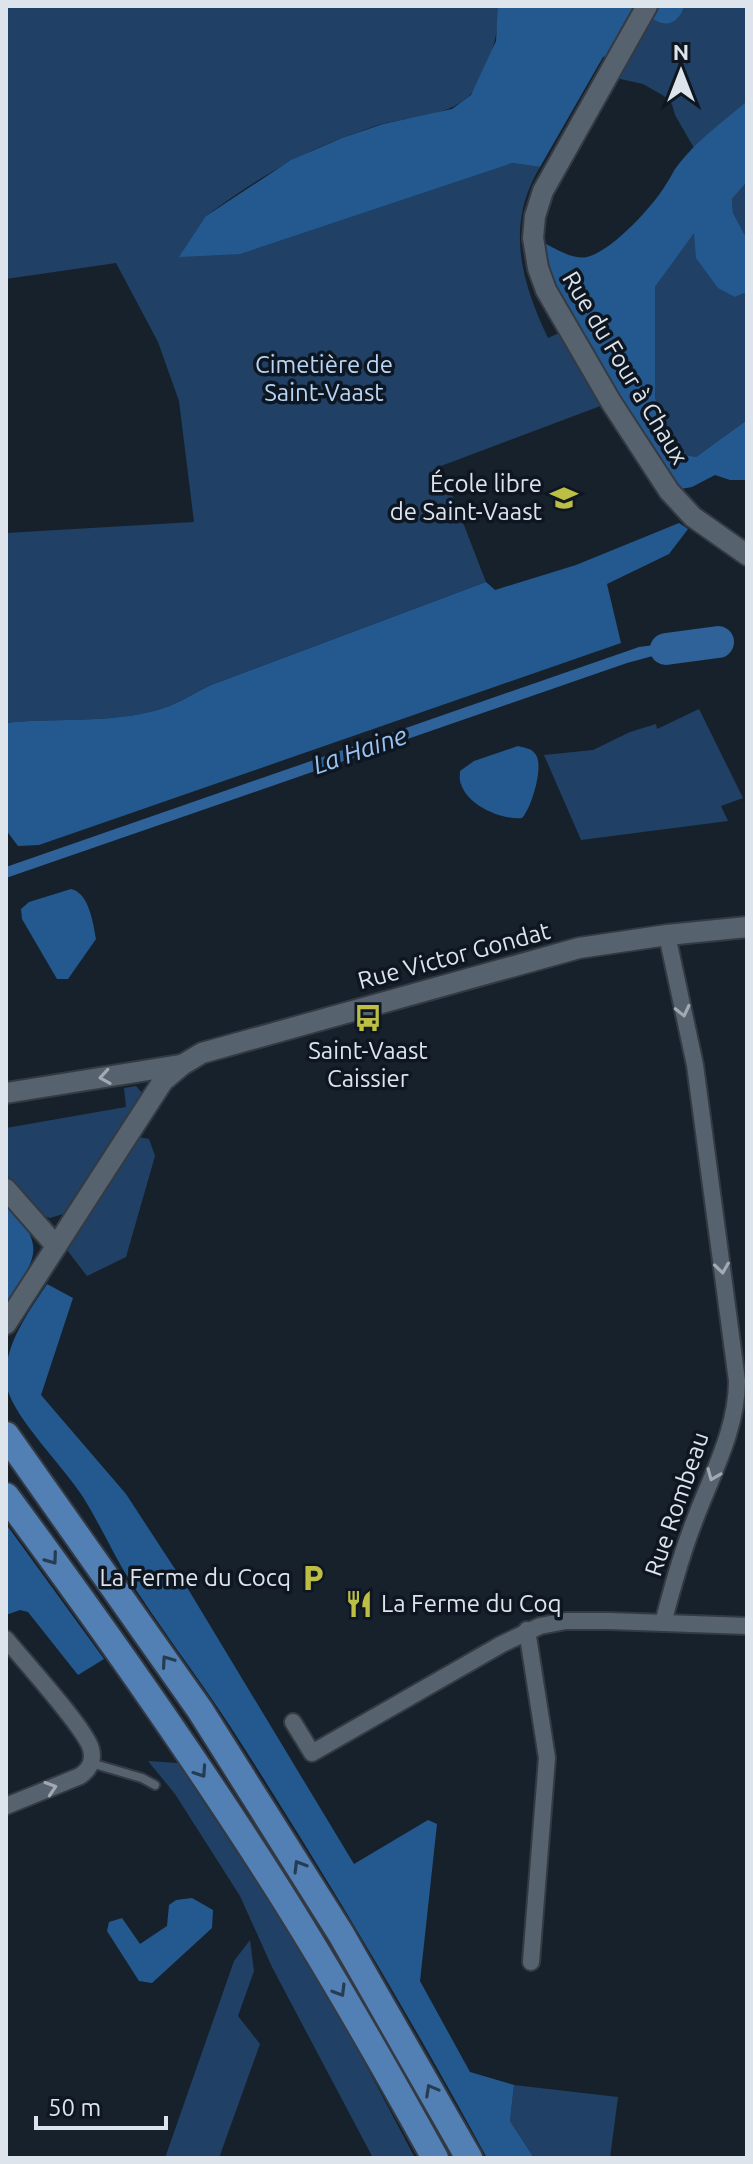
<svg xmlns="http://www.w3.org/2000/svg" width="753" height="2164" viewBox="0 0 753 2164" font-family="Ubuntu,sans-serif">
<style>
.green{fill:#204165}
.forest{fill:#24598f}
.water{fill:#2e6299}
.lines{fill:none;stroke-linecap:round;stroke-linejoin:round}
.river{stroke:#2e6299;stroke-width:32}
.service-casing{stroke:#343a43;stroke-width:12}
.minor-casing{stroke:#343a43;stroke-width:20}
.tertiary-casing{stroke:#343a43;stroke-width:24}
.trunk-casing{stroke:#343a43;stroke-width:30}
.service{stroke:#57626f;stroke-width:8}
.minor{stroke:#57626f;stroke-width:16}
.tertiary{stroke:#57626f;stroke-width:20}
.trunk{stroke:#5280b4;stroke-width:26}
.oneway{stroke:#a1aab3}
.oneway2{stroke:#263c54}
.labels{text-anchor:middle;stroke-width:7;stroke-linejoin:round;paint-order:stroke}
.park-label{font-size:24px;fill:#b8d5f5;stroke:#0e1721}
.street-label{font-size:24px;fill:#dee4eb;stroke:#0e1721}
.poi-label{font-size:24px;fill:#dee4eb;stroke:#0e1721;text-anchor:end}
.water-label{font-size:26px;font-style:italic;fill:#9ac4f3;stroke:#0e1721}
</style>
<rect width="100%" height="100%" fill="#17212b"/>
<g class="green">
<path d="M 6,6 L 498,6 C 501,30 486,82 468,97 C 446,116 413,117 386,123 C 373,126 359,132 345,137 C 295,155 249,184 206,216 L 512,163 L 540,167 C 505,225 521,281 548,338 L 568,329 L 611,402 L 441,466 L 486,582 L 211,685 C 198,691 186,699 172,705 C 123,725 58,717 6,723 L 6,533 L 194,522 L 179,401 L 158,342 L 116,263 L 6,279 Z"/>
<polygon points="685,6 747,6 747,101 694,148 675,115 672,104 664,96 643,84 607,76 643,13 682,12"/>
<polygon points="747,182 747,239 733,213 732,199"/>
<polygon points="694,232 735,297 747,292 747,420 696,457 679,455 655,398 655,287"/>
<polygon points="699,709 743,798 721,806 728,821 581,840 544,755 593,750 630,732 656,724 657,729"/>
<polygon points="136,1086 142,1093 63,1214 50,1218 41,1215 6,1174 6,1128 126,1107 124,1088"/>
<polygon points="133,1136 149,1139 155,1156 126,1257 87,1276 67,1250 125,1140"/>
<polygon points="148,1761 178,1763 290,1933 360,2054 415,2158 373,2158 272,1967 240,1896 175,1794"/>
<polygon points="250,1940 254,1971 238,2016 260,2044 219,2158 165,2158 234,1961"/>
<polygon points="514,2085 618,2097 610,2158 534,2158 510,2121"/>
</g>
<g class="forest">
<path d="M 498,6 L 685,6 C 674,30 662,26 643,13 L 621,52 L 603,57 L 540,167 L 512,163 L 240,254 L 179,257 L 206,216 L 291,160 L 342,138 L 383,124 L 452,109 L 471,95 L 496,41 Z"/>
<path d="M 747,101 L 747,182 L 732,199 L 733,213 L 747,239 L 747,292 L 735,297 L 718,288 L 696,258 L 694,233 L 655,287 L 655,398 L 679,454 L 696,457 L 747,420 L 747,480 L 730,480 L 715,475 L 692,487 L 669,491 L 534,249 L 546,244 C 558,250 574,260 587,257 C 612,251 652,207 665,186 C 670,179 673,171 678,165 C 697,140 724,121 747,101 Z"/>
<path d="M 679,523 L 688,529 L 669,554 L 607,584 L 621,643 L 39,845 L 18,846 L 6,830 L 6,723 C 58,717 123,725 172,705 C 186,699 198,691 211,685 L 486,582 L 495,590 L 576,565 Z"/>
<path d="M 518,746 C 525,748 532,748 536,755 C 544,767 531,809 522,818 C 502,820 468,806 461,784 C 459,780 460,775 460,771 L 474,761 Z"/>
<path d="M 71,889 C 89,893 93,922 96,939 L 68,979 L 57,979 L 22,919 L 21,909 L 29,902 Z"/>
<path d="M 6,1196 C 43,1250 42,1249 6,1304 Z"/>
<path d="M 47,1284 L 73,1298 L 41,1395 L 126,1494 L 188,1589 L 354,1864 L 428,1820 L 437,1824 L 420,1981 L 470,2072 L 514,2085 L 510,2121 L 534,2158 L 487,2158 C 407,2011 321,1867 230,1726 C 196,1674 157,1624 124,1571 C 110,1547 98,1521 83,1497 C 64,1467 15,1419 7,1388 C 0,1350 28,1313 47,1284 Z"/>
<polygon points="6,1524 104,1659 78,1675 28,1612 20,1610 6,1615"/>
<polygon points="192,1898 213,1910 212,1928 152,1983 139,1981 107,1931 109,1922 122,1918 140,1944 167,1926 169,1905 176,1900"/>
</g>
<polygon class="water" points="708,638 710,648 664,653 627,663 6,878 6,867 639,647"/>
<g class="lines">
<polyline class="river" points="666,649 718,642"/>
<g class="service-casing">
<polyline id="service" points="91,1763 142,1778 155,1785"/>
</g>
<g class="minor-casing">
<g id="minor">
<path d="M 663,1623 C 672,1589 681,1555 694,1522 C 711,1476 737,1430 737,1381 L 695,1065 L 667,935"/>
<polyline points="527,1630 547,1758 531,1962"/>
<path d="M 6,1639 C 23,1660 86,1729 91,1749 C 94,1761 90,1769 80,1776 L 6,1806"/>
<polyline points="293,1722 312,1753 502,1644 540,1626 566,1621 609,1621 747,1626"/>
</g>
</g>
<g class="tertiary-casing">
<g id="tertiary">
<polyline points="647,6 543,191 535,216 533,238 538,268 546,290 611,402 669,491 693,517 747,555"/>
<polyline points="6,1093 180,1065"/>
<polyline points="6,1189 56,1246"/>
<polyline points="6,1324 163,1081 182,1065 202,1053 579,948 667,935 747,927"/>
</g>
</g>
<g class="trunk-casing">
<g id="trunk">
<polyline points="6,1435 200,1710 341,1934 469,2158"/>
<path d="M 6,1496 C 97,1619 186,1745 269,1875 C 328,1967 382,2062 435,2158"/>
</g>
</g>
<use href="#service" class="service"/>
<use href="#minor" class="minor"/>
<use href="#tertiary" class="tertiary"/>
<use href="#trunk" class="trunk"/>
</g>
<defs><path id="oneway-chevron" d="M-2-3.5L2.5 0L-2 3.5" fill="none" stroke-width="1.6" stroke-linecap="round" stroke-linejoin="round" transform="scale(2)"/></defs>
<g class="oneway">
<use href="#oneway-chevron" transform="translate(683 1011) rotate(77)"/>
<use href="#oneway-chevron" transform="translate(105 1077) rotate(171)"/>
<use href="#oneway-chevron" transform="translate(722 1268) rotate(82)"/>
<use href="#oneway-chevron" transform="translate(713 1475) rotate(112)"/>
<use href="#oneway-chevron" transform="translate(51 1788) rotate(-18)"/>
</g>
<g class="oneway2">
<use href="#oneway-chevron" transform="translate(52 1559) rotate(54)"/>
<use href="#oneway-chevron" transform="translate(167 1661) rotate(-125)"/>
<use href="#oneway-chevron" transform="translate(201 1772) rotate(56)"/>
<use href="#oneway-chevron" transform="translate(299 1866) rotate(-121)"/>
<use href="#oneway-chevron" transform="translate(340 1991) rotate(59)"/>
<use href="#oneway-chevron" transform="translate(431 2090) rotate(-119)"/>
</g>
<defs>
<g id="school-bare" transform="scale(2.16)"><path d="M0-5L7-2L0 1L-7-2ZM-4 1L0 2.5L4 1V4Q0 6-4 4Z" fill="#bcbf44" stroke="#0e1721" stroke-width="2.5" paint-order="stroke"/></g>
<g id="bus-bare" transform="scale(2.16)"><path d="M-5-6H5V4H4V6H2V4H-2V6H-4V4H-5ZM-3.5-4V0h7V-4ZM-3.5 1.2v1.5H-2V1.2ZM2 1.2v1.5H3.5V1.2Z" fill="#bcbf44" stroke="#0e1721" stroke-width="2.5" paint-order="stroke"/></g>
<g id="parking-bare" transform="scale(2.16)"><path d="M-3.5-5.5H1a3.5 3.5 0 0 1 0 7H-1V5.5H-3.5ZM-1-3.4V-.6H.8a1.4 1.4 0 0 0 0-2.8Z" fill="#bcbf44" stroke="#0e1721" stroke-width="2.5" paint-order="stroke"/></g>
<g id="restaurant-bare" transform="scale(2.16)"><path d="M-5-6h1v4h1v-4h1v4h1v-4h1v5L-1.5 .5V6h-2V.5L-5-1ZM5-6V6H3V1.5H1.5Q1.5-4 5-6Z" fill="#bcbf44" stroke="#0e1721" stroke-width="2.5" paint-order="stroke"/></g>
</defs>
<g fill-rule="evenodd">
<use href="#school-bare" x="564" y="498"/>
<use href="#bus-bare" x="368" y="1018"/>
<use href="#parking-bare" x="313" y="1578"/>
<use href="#restaurant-bare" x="359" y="1604"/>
</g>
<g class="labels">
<g class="park-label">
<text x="324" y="373">Cimetière de<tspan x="324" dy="28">Saint-Vaast</tspan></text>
</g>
<g class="street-label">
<text transform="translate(625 368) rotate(59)" y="8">Rue du Four à Chaux</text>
<text transform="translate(454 956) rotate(-15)" y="8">Rue Victor Gondat</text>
<text transform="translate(677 1504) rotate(-71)" y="8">Rue Rombeau</text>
</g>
<g class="poi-label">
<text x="542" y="492">École libre<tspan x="542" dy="28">de Saint-Vaast</tspan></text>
<text x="368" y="1059" text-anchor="middle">Saint-Vaast<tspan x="368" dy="28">Caissier</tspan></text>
<text x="291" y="1586">La Ferme du Cocq</text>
<text x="381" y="1612" text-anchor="start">La Ferme du Coq</text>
</g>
<g class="water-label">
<text transform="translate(360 750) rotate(-19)" y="9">La Haine</text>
</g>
</g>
<rect width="753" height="2164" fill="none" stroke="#dee4eb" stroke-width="16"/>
<g transform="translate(681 72)" stroke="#0e1721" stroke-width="6" paint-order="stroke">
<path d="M0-6L14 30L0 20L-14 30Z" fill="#dee4eb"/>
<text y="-12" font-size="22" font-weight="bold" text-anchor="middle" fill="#dee4eb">N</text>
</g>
<path d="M36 2116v12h130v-12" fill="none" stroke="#dee4eb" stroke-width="4"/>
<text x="48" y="2116" font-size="24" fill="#dee4eb" stroke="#0e1721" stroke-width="6" paint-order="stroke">50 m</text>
</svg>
